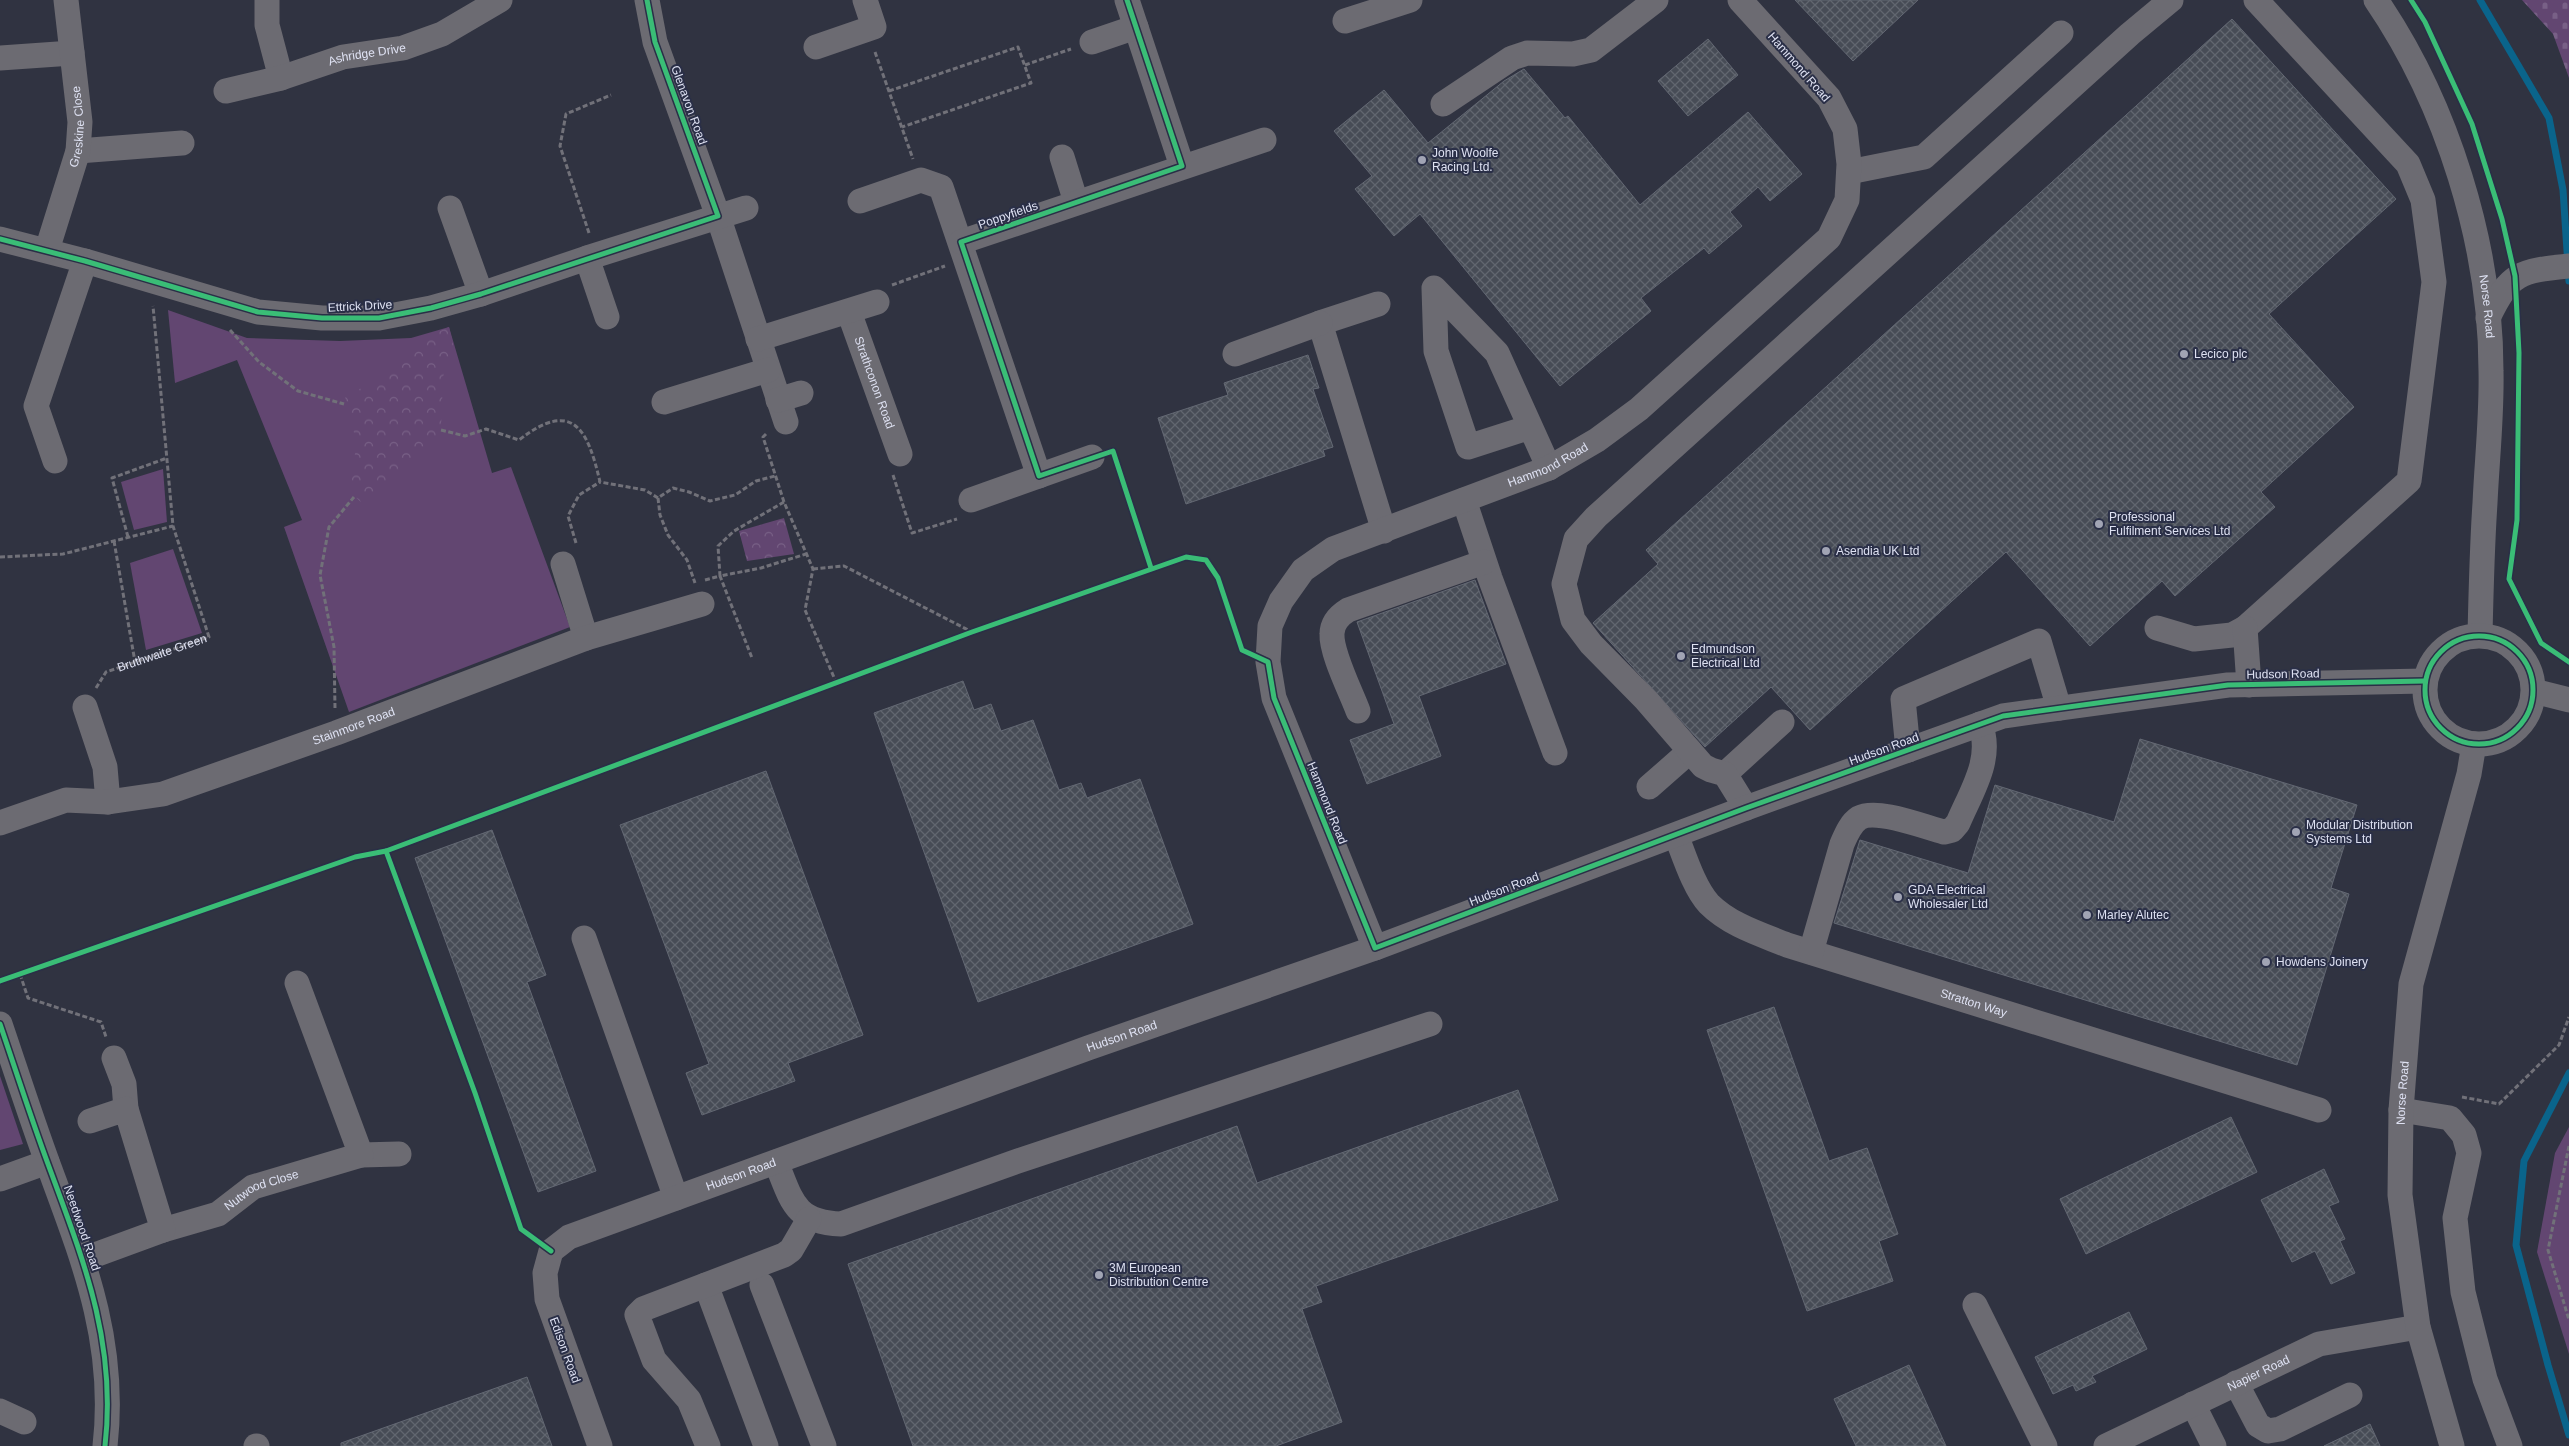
<svg xmlns="http://www.w3.org/2000/svg" width="2569" height="1446" viewBox="0 0 2569 1446" font-family="Arial,sans-serif">
<style>
.green{fill:#624671}
.cemetery{fill:url(#cemetery-stones)}
.park{fill:url(#park-crowns)}
.lines{fill:none;stroke-linecap:round;stroke-linejoin:round}
.stream{stroke:#0a648b;stroke-width:7}
.building{fill:url(#building-cross-hatch);stroke:#636873}
.path{stroke:#717179;stroke-width:3;stroke-dasharray:5 2.5;stroke-linecap:butt}
.minor{stroke:#6c6b72;stroke-width:25}
.cycleway-casing{stroke:#2a2f47;stroke-width:8}
.cycleway{stroke:#3abd76;stroke-width:5}
.poi-dot{fill:#a1a4b4;stroke:#2a2f47;stroke-width:2}
.labels{text-anchor:middle;stroke-width:4;stroke-linejoin:round;paint-order:stroke}
.street-label{font-size:12px;fill:#dee1f2;stroke:#2a2f47}
.poi-label{font-size:12px;fill:#dee1f2;stroke:#2a2f47;text-anchor:start}
</style>
<defs>
<pattern id="cemetery-stones" width="16" height="16" patternUnits="userSpaceOnUse" patternTransform="scale(1.25)"><rect width="16" height="16" fill="#624671"/><path d="M2 7V4a2 2 0 0 1 4 0v3zM10 15v-3a2 2 0 0 1 4 0v3z" fill="#786086"/></pattern>
<pattern id="park-crowns" width="20" height="18" patternUnits="userSpaceOnUse" patternTransform="scale(1.25)"><rect width="20" height="18" fill="#624671"/><path d="M2 6a3 3 0 1 1 6 0M12 15a3 3 0 1 1 6 0" fill="none" stroke="#786086"/></pattern>
<pattern id="building-cross-hatch" width="8" height="8" patternUnits="userSpaceOnUse" patternTransform="scale(1.25)"><rect width="8" height="8" fill="#474c56"/><path d="M0 0l8 8M0 8l8-8" fill="none" stroke="#61666f"/></pattern>
</defs>
<rect width="100%" height="100%" fill="#303341"/>
<g class="green">
<polygon points="168,310 247,338 340,341 411,338 449,327 492,473 511,467 570,627 349,712 284,527 302,520 237,360 175,383"/>
<polygon points="163,469 167,522 134,530 121,482"/>
<polygon points="173,549 202,633 146,650 130,563"/>
<polygon points="0,1076 23,1144 0,1150"/>
<polygon points="2569,1127 2569,1354 2537,1252 2555,1153"/>
</g>
<polygon class="cemetery" points="2522,0 2569,0 2569,78 2553,34"/>
<g class="park">
<path d="M 449,327 L 453,344 L 443,377 L 441,430 L 427,453 L 363,504 L 350,492 C 354,461 362,435 344,408 L 346,394 L 378,382 L 438,332 Z"/>
<polygon points="784,518 794,554 747,561 739,531"/>
</g>
<g class="lines">
<g class="stream">
<polyline points="2480,0 2549,118 2563,190 2569,281"/>
<polyline points="2569,1073 2524,1161 2516,1245 2548,1365 2569,1435"/>
</g>
</g>
<g class="building">
<polygon points="1795,0 1918,0 1853,61"/>
<polygon points="2232,19 2396,199 2269,314 2354,407 2261,492 2275,507 2247,532 2175,596 2162,581 2090,646 2006,552 1810,730 1771,687 1705,747 1593,623 1658,564 1646,550"/>
<polygon points="1708,39 1738,75 1688,116 1658,81"/>
<polygon points="1524,69 1565,118 1568,116 1640,205 1748,112 1802,174 1770,201 1758,187 1730,212 1742,226 1709,254 1704,248 1641,298 1651,311 1560,386 1420,214 1394,236 1355,189 1372,176 1334,131 1384,90 1428,143 1504,81"/>
<polygon points="1308,355 1319,388 1313,389 1333,447 1323,450 1325,456 1186,504 1158,418 1228,395 1224,383"/>
<polygon points="1475,580 1506,664 1419,696 1441,756 1367,784 1350,740 1394,724 1357,622"/>
<polygon points="963,681 974,710 991,704 1001,731 1033,720 1059,790 1081,783 1087,798 1140,779 1193,924 978,1002 874,713"/>
<polygon points="2140,739 2357,805 2331,888 2349,894 2297,1065 1834,923 1860,840 1968,873 1995,785 2114,822"/>
<polygon points="766,771 863,1035 788,1063 795,1081 702,1115 686,1073 709,1064 620,825"/>
<polygon points="492,830 546,975 527,982 596,1171 538,1192 415,858"/>
<polygon points="1774,1007 1829,1161 1867,1148 1898,1234 1879,1241 1893,1281 1807,1311 1707,1030"/>
<polygon points="1518,1090 1558,1200 1316,1286 1322,1302 1302,1309 1342,1422 1276,1446 913,1446 848,1264 1237,1126 1257,1183"/>
<polygon points="2231,1117 2257,1172 2086,1254 2060,1199"/>
<polygon points="2324,1169 2339,1202 2329,1206 2345,1239 2340,1241 2355,1273 2331,1284 2315,1251 2292,1262 2261,1200"/>
<polygon points="2129,1312 2147,1349 2092,1376 2096,1382 2076,1391 2073,1385 2053,1394 2035,1357"/>
<polygon points="1909,1365 1946,1446 1856,1446 1834,1399"/>
<polygon points="527,1377 552,1446 341,1446 341,1443"/>
<polygon points="2370,1424 2380,1446 2324,1446"/>
</g>
<g class="lines">
<g class="path">
<polyline points="875,52 913,159"/>
<polyline points="1025,65 1071,49"/>
<polyline points="889,91 1018,47 1031,83 902,127"/>
<polyline points="589,233 560,146 566,114 611,95"/>
<polyline points="892,285 945,266"/>
<polyline points="230,330 259,362 298,391 344,404"/>
<path d="M 441,430 L 465,436 L 486,429 L 519,440 C 573,398 588,430 600,482 L 645,490 L 658,498 L 673,488 L 689,492 L 710,501 L 735,495 L 756,481 L 775,476"/>
<polyline points="766,434 763,437 784,502 813,569 805,610 836,682"/>
<polyline points="893,475 912,533 957,519"/>
<polyline points="658,498 660,515 668,535 687,560 695,583"/>
<polyline points="784,502 734,531 718,546 720,576 761,568 806,554"/>
<polyline points="128,537 112,478 167,458"/>
<polyline points="114,541 135,662"/>
<polyline points="576,543 568,516 579,495 600,482"/>
<polyline points="0,557 63,554 173,526"/>
<polyline points="813,569 844,566 972,632"/>
<polyline points="705,580 720,576 752,658"/>
<path id="s1" d="M 96,688 L 106,672 L 209,637 L 173,526 L 153,306"/>
<polyline points="335,708 334,647 320,575 329,527 354,497"/>
<polyline points="20,974 28,998 101,1022 106,1037"/>
<polyline points="2462,1097 2499,1104 2559,1045 2569,1017"/>
<polyline points="2569,1146 2548,1250 2569,1320"/>
</g>
<g class="minor">
<polyline points="267,0 267,25 281,78"/>
<polyline points="647,0 655,42 718,216 786,422"/>
<polyline points="1127,0 1182,166"/>
<path id="s2" d="M 2376,0 C 2447,104 2491,244 2491,371 C 2492,415 2487,459 2485,503 C 2482,547 2481,591 2480,635"/>
<polyline points="1345,21 1410,0"/>
<polyline points="1092,42 1136,27"/>
<polyline points="816,47 874,27 865,0"/>
<polyline points="0,58 72,53"/>
<path id="s3" d="M 226,91 L 281,78 L 343,57 L 403,48 L 442,34 L 500,0"/>
<polyline points="1443,104 1512,58 1527,53 1573,54 1591,50 1656,0"/>
<polyline points="78,151 182,143"/>
<polyline points="1062,157 1076,202"/>
<polyline points="1849,172 1924,157 2061,33"/>
<polyline points="860,201 921,180 941,187 1039,476"/>
<polyline points="450,208 481,294"/>
<polyline points="0,239 85,261 258,312 322,318 379,318 431,308 481,294 587,258 746,208"/>
<polyline points="961,242 1264,140"/>
<path id="s4" d="M 47,250 L 78,151 L 80,122 L 66,0"/>
<polyline points="587,258 607,317"/>
<polyline points="1378,304 1320,323 1384,531"/>
<path id="s5" d="M 849,312 L 900,454"/>
<path d="M 2488,318 C 2510,272 2520,271 2569,266"/>
<polyline points="758,339 877,302"/>
<polyline points="1235,354 1320,323"/>
<polyline points="778,400 801,393"/>
<polyline points="664,402 768,370"/>
<polyline points="1530,427 1468,447 1436,351 1434,288 1497,353 1549,468"/>
<polyline points="55,461 36,406 85,261"/>
<polyline points="971,500 1092,457"/>
<polyline points="1464,500 1490,578 1555,753"/>
<polyline points="563,564 586,638"/>
<polyline points="2157,628 2194,639 2232,635 2245,628 2409,481 2434,282 2423,200 2408,164 2256,0"/>
<polyline points="2245,628 2249,685"/>
<circle cx="2479" cy="690" r="54"/>
<polyline points="2534,691 2569,700"/>
<polyline points="85,707 105,767 108,802"/>
<path d="M 1358,711 C 1351,692 1331,653 1332,634 C 1332,623 1340,615 1348,610 L 1484,562"/>
<polyline points="1908,750 1903,699 2039,641 2059,708"/>
<polyline points="1725,774 1782,722"/>
<polyline points="1649,787 1690,751"/>
<polyline points="1746,808 1725,774 1711,770 1703,766 1646,700 1591,644 1573,620 1564,584 1576,539 1596,517 2130,34 2171,0"/>
<path id="s6" d="M 0,823 L 66,800 L 108,802 L 163,794 L 336,733 L 586,638 L 702,604"/>
<path id="s7" d="M 1676,835 C 1684,855 1694,888 1709,904 C 1730,925 1760,934 1787,945 L 2319,1110"/>
<polyline points="584,938 676,1198"/>
<path id="s8" d="M 1375,948 L 1274,698 L 1268,662 L 1270,626 L 1281,601 L 1303,570 L 1333,549 L 1549,468 L 1597,440 L 1639,409 L 1829,238 L 1847,200 L 1849,164 L 1845,129 L 1829,98 L 1740,0"/>
<path d="M 1811,952 L 1842,844 C 1846,835 1850,824 1859,818 C 1877,808 1924,827 1944,832 L 1952,830 L 1958,823 C 1971,792 1994,758 1980,724"/>
<path d="M 0,1024 C 16,1071 31,1118 48,1164 C 83,1259 117,1342 105,1446"/>
<polyline points="114,1058 124,1084 126,1109"/>
<polyline points="2401,1110 2450,1118 2464,1135 2469,1153 2455,1218 2463,1292 2485,1379 2510,1446"/>
<polyline points="361,1155 399,1154"/>
<path d="M 776,1162 C 792,1201 794,1222 841,1224 L 1015,1162 L 1430,1024"/>
<polyline points="0,1179 47,1162"/>
<path id="s9" d="M 163,1230 L 218,1214 L 253,1187 L 361,1155 L 297,983"/>
<polyline points="84,1259 163,1230 126,1109 90,1121"/>
<polyline points="706,1285 766,1446"/>
<polyline points="762,1285 824,1446"/>
<polyline points="1975,1305 2045,1446"/>
<polyline points="2236,1383 2258,1425 2268,1431 2280,1429 2350,1395"/>
<polyline points="2193,1404 2214,1446"/>
<polyline points="0,1411 24,1422"/>
<polyline points="256,1446 257,1446"/>
<path id="s10" d="M 600,1446 L 547,1299 L 545,1273 L 551,1251 L 569,1237 L 1088,1048 L 1375,948 L 1746,808 L 2003,716 L 2228,685 L 2425,681"/>
<polyline points="708,1446 689,1400 654,1360 637,1315 643,1309 784,1255 791,1250 809,1219"/>
<path id="s11" d="M 2106,1446 L 2319,1344 L 2418,1327"/>
<path id="s12" d="M 2452,1446 L 2418,1327 L 2400,1195 L 2401,1110 L 2411,984 L 2469,774 L 2474,744"/>
</g>
<g class="cycleway-casing">
<g id="cycleway">
<polyline points="1127,0 1182,166 961,242 1039,476 1113,451 1151,568"/>
<polyline points="2411,0 2425,22 2472,124 2502,219 2515,276 2519,353 2517,520 2509,579 2541,643 2569,662"/>
<polyline points="0,239 85,261 258,312 322,318 379,318 431,308 481,294 718,216 655,42 647,0"/>
<circle cx="2479" cy="690" r="54"/>
<polyline points="386,851 475,1093 521,1229 551,1251"/>
<polyline points="0,981 355,857 386,851 972,632 1186,557 1206,560 1218,578 1242,650 1268,662 1274,698 1375,948 1746,808 2003,716 2228,685 2425,681"/>
<path d="M 0,1024 C 16,1071 31,1118 48,1164 C 83,1259 117,1342 105,1446"/>
</g>
</g>
<use href="#cycleway" class="cycleway"/>
</g>
<g class="poi-dot">
<circle cx="1422" cy="160" r="5"/>
<circle cx="2184" cy="354" r="5"/>
<circle cx="2099" cy="524" r="5"/>
<circle cx="1826" cy="551" r="5"/>
<circle cx="1681" cy="656" r="5"/>
<circle cx="2296" cy="832" r="5"/>
<circle cx="1898" cy="897" r="5"/>
<circle cx="2087" cy="915" r="5"/>
<circle cx="2266" cy="962" r="5"/>
<circle cx="1099" cy="1275" r="5"/>
</g>
<g class="labels">
<g class="street-label">
<text dy="4" stroke="none"><textPath href="#s3" startOffset="146">Ashridge Drive</textPath></text>
<text transform="translate(1799 67) rotate(49)" y="4">Hammond Road</text>
<text transform="translate(689 105) rotate(70)" y="4">Glenavon Road</text>
<text dy="4" stroke="none"><textPath href="#s4" startOffset="128">Greskine Close</textPath></text>
<text transform="translate(1008 215) rotate(-19)" y="4">Poppyfields</text>
<text transform="translate(360 306) rotate(-3)" y="4">Ettrick Drive</text>
<text dy="4" stroke="none"><textPath href="#s2" startOffset="329">Norse Road</textPath></text>
<text dy="4" stroke="none"><textPath href="#s5" startOffset="75">Strathconon Road</textPath></text>
<text dy="4" stroke="none"><textPath href="#s8" startOffset="675">Hammond Road</textPath></text>
<text dy="4" stroke="none"><textPath href="#s1" startOffset="78">Bruthwaite Green</textPath></text>
<text transform="translate(2283 674) rotate(-1)" y="4">Hudson Road</text>
<text dy="4" stroke="none"><textPath href="#s6" startOffset="370">Stainmore Road</textPath></text>
<text transform="translate(1884 749) rotate(-20)" y="4">Hudson Road</text>
<text transform="translate(1327 803) rotate(68)" y="4">Hammond Road</text>
<text transform="translate(1504 889) rotate(-21)" y="4">Hudson Road</text>
<text dy="4" stroke="none"><textPath href="#s7" startOffset="361">Stratton Way</textPath></text>
<text dy="4" stroke="none"><textPath href="#s10" startOffset="816">Hudson Road</textPath></text>
<text dy="4" stroke="none"><textPath href="#s12" startOffset="359">Norse Road</textPath></text>
<text dy="4" stroke="none"><textPath href="#s10" startOffset="411">Hudson Road</textPath></text>
<text dy="4" stroke="none"><textPath href="#s9" startOffset="108">Nutwood Close</textPath></text>
<text transform="translate(82 1228) rotate(71)" y="4">Needwood Road</text>
<text transform="translate(565 1350) rotate(70)" y="4">Edison Road</text>
<text dy="4" stroke="none"><textPath href="#s11" startOffset="169">Napier Road</textPath></text>
</g>
<g class="poi-label">
<text x="1432" y="157">John Woolfe<tspan x="1432" dy="14">Racing Ltd.</tspan></text>
<text x="2194" y="358">Lecico plc</text>
<text x="2109" y="521">Professional<tspan x="2109" dy="14">Fulfilment Services Ltd</tspan></text>
<text x="1836" y="555">Asendia UK Ltd</text>
<text x="1691" y="653">Edmundson<tspan x="1691" dy="14">Electrical Ltd</tspan></text>
<text x="2306" y="829">Modular Distribution<tspan x="2306" dy="14">Systems Ltd</tspan></text>
<text x="1908" y="894">GDA Electrical<tspan x="1908" dy="14">Wholesaler Ltd</tspan></text>
<text x="2097" y="919">Marley Alutec</text>
<text x="2276" y="966">Howdens Joinery</text>
<text x="1109" y="1272">3M European<tspan x="1109" dy="14">Distribution Centre</tspan></text>
</g>
</g>
</svg>
